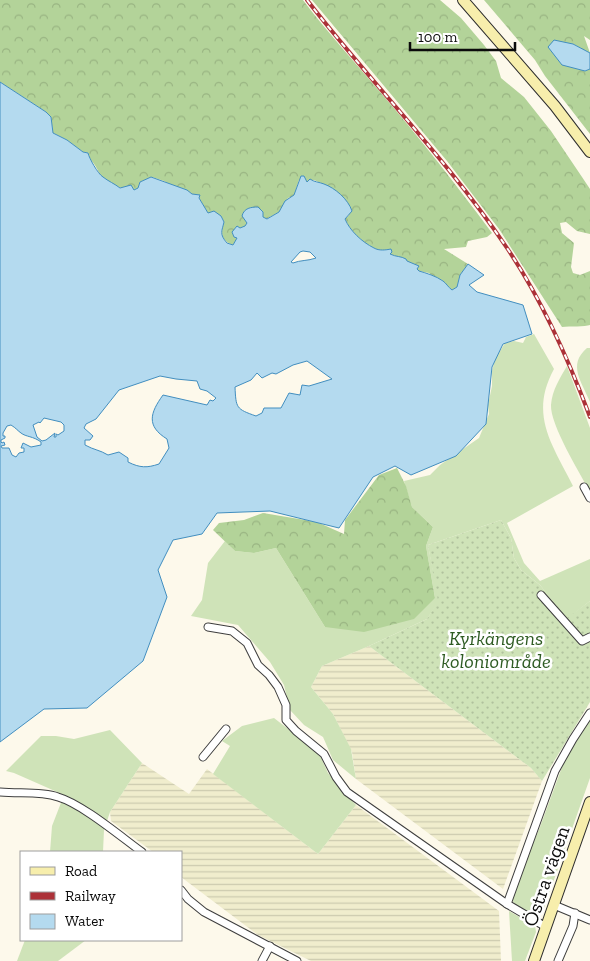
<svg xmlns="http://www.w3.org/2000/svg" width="590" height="961" viewBox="0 0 590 961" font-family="'Zilla Slab',serif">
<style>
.farmland{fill:url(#farmland-rules)}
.grass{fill:#cfe3b8}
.forest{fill:url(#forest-crowns)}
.garden{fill:url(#garden-dots)}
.water{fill:#b4daef;stroke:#428ebf;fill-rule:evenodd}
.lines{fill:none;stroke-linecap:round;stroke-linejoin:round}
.street-casing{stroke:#3e3e3e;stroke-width:9}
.secondary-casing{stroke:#2d2d2d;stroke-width:12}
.street{stroke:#fff;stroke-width:7}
.secondary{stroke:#f7eeac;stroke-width:10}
.rail-casing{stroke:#ac3138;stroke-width:4}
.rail{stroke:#fff;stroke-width:2;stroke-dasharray:5.5;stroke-linecap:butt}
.labels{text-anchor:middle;stroke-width:5;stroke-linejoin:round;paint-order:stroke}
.park-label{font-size:20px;font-style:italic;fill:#2e5b22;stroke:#fff}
.street-label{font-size:20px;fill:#0b0b0b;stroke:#fff}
</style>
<defs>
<pattern id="farmland-rules" width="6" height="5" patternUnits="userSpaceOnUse" patternTransform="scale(1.25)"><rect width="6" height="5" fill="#f0edcd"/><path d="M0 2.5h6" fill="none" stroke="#cccaaf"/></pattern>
<pattern id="forest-crowns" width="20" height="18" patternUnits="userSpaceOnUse" patternTransform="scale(1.25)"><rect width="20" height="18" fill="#b3d399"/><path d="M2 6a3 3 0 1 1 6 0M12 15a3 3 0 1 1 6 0" fill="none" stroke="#99b482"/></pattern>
<pattern id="garden-dots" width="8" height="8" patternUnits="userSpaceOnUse" patternTransform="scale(1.25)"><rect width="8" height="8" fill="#cfe3b8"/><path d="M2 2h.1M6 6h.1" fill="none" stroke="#b0c19d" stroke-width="1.8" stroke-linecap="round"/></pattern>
</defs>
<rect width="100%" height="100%" fill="#fdf9eb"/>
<g class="farmland">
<polygon points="369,646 531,768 542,781 503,889 356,779 352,752 333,714 311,687 322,666"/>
<polygon points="142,763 189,794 207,769 318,854 356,805 499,911 501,961 311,961 258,935 181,877 181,852 153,852 111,821 110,812"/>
</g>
<g class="grass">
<path d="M 534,334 L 554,369 C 529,415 552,444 573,486 L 507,523 L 524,563 L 540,581 L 590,559 L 590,601 L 567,619 L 540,585 L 521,570 L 514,558 L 511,538 L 501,520 L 428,545 L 439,601 L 427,619 L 369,646 L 322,666 L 311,687 L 333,714 L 351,749 L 356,779 L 333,760 L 323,737 L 304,725 L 290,710 L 284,685 L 270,662 L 238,625 L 191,616 L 202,600 L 208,563 L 225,541 L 235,551 L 254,553 L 276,548 L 325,627 L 435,598 L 426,546 L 433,527 L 412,507 L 404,481 L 430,475 L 440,465 L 479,438 L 489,414 L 488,405 L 492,386 L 492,371 L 495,359 L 505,343 L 514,341 L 523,343 L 526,337 Z"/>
<path d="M 587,348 L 590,348 L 590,402 C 582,382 567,365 587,348 Z"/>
<path d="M 567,366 L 590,428 L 590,492 C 580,473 550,425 551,405 C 552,390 560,378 567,366 Z"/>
<polygon points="274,718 301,739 317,749 328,773 356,805 318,854 213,774 230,746 222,741 242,726"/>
<path d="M 590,719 L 590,778 L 544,908 L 539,917 C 526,916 519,911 512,900 L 528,855 L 540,827 L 565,759 Z"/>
<polygon points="110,730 142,763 110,812 104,830 103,852 50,852 52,826 64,795 14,773 6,771 41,736 56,736 74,739"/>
<polygon points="509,911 535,926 536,932 525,961 512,961"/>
<polygon points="25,940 86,940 58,961 17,961"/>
</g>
<g class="forest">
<path d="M 0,0 L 303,0 C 327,32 355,62 381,93 C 420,138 457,186 492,233 L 487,237 L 468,241 L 466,247 L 444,249 L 468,264 L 460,275 L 457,287 L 452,290 L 442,280 L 435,278 L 429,273 L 419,271 L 407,261 L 390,254 L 391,249 C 386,250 379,251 374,248 C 362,242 350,231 345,219 L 349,215 L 325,185 L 314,180 L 307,182 L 299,180 L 294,196 L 288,198 L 279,212 L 266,219 L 263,217 L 245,218 L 247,223 L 245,227 L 232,232 L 234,237 L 237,238 L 233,245 C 220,240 221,233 224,222 L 221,216 L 208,213 L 199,198 L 200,196 L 192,194 L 186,190 L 169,184 L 164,181 L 152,177 L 140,182 L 138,189 C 127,193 111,184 102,177 C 99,174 98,170 96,167 C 93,161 89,160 88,153 L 83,152 L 67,140 L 53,133 L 51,117 L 46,112 L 0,82 Z"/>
<path d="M 312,0 L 440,0 L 461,18 L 484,45 L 496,61 L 501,78 L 524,97 L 551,131 L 582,177 L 590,189 L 590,234 L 577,231 L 566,222 L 560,223 L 562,233 L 574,243 L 571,267 L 573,273 L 580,275 L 590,271 L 590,325 C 585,327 570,326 562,327 L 499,229 L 447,161 Z"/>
<polygon points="484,0 590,0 590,40 584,36 590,53 573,44 585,71 590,69 590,134 545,76 535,60"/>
<polygon points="397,468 406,486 412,507 433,527 426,546 435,598 414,619 364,632 325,627 276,548 254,553 235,551 213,530 219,523 244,520 263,513 317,522 344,534 345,520 379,475"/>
</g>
<polygon class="garden" points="501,520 511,538 514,558 521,570 540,585 567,618 590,601 590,702 542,781 531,768 369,646 427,619 438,601 428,545"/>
<g class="water">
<polygon points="554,40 573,44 590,53 590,69 585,71 562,65 548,47"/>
<path d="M 0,82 L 46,112 L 51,117 L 53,133 L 67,140 L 83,152 L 88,153 C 89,158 98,174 103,177 C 108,181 115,184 120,188 L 131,185 L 134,190 L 138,188 L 140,182 L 151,177 L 187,190 L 192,194 L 200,195 L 199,198 L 208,213 L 214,211 L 221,216 L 224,222 C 222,231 219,234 227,243 L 233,245 L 237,238 L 234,237 L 232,232 L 237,226 L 240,228 L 245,226 L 247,223 L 242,216 C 244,208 251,207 258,207 L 263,212 L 263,217 L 267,219 L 279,212 L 285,201 L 294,195 L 301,176 L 304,176 L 307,182 L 310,179 C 314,182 319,182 324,184 C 335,188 348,199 352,211 L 345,219 C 350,231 362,242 374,248 C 379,251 386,250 391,249 L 392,252 L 390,254 C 396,257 401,256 406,259 L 407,261 L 419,266 L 417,269 L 419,271 C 426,273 436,276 443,281 C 446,283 448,287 452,290 L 457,287 L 460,275 L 468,264 L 484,275 L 469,285 L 477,292 L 523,305 L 532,334 L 503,344 L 492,367 L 486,424 L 456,456 L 411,475 L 395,466 L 373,477 L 339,528 L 270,511 L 217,513 L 202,534 L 173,540 L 158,570 L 167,597 L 143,661 L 87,708 L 44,709 L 0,742 ZM 303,251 L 310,252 L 316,258 C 308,261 300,260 293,263 L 291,262 L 300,252 ZM 307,361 L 332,379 L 309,386 L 302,385 L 300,395 L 289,393 L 281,408 L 264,408 L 262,413 L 256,416 C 236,409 236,408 235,387 L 251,380 L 257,373 L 262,378 L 272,373 L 276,374 L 293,365 ZM 160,376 L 176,379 L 197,381 L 200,389 L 207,391 L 216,398 L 213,401 L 210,400 L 207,405 L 163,395 C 150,413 146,426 167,439 L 169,448 L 159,464 C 147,468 140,468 128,462 L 128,458 L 119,452 L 108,455 C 100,450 94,450 85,445 L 85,440 L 90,440 L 93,436 L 84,428 L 86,424 L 96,419 L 119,390 ZM 44,418 L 61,422 L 64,425 L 64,431 L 58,435 L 56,434 L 56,437 L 54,437 L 55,433 L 46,440 L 42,441 L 37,437 L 33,425 L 39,422 L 40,423 ZM 11,425 C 16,428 18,431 21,433 C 26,437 33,436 41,442 L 41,445 L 31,447 L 23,443 L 21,448 L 24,448 L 24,452 L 19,453 L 16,457 L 12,455 L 9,448 L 2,448 L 1,446 L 5,445 L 4,442 L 2,443 L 1,442 L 1,440 L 5,438 L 5,436 L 3,436 L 3,433 L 7,426 Z"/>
</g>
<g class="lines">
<g class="street-casing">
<g id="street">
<polyline points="584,487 590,498"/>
<polyline points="541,595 582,641 590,637"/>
<polyline points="208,627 232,631 247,643 258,665 269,675 278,687 286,705 286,720 296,731 324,754 336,777 347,792 507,904 546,927"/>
<polyline points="203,757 226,729"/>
<path d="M 0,792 C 19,794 40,791 58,797 C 82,804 120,836 142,852"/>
<polyline points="181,890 188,899 204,912 297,961"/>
<polyline points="507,904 555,771 573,739 590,713"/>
<polyline points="554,905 590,920"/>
<polyline points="262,961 270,946"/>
<polyline points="558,961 573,926 575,913"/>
</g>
</g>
<g class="secondary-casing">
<g id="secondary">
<polyline points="463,0 555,106 590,152"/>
<polyline points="534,961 590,802"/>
</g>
</g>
<use href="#street" class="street"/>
<use href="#secondary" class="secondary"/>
<g class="rail-casing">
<path id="rail" d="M 307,0 C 372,84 447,159 507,248 C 542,300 568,358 590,417"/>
</g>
<use href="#rail" class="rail"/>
</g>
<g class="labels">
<g class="park-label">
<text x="496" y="645">Kyrkängens<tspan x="496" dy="23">koloniområde</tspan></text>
</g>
<g class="street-label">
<text transform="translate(546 876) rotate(-71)" y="7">Östra vägen</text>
</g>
</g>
<rect x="20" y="851" width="162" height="90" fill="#ffffff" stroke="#9d9d9d"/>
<rect x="30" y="867" width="25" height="8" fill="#f7eeac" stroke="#9d9d9d"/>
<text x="65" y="876" font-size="15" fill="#0b0b0b">Road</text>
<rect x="30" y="892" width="25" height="8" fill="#ac3138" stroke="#9d9d9d"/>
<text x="65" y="901" font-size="15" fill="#0b0b0b">Railway</text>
<rect x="30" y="914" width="25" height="15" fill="#b4daef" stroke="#9d9d9d"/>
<text x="65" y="926" font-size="15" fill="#0b0b0b">Water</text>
<path d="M410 42v8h105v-8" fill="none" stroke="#0b0b0b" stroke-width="2.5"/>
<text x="418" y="42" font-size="15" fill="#0b0b0b" stroke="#ffffff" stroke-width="4" paint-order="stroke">100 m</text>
</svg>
